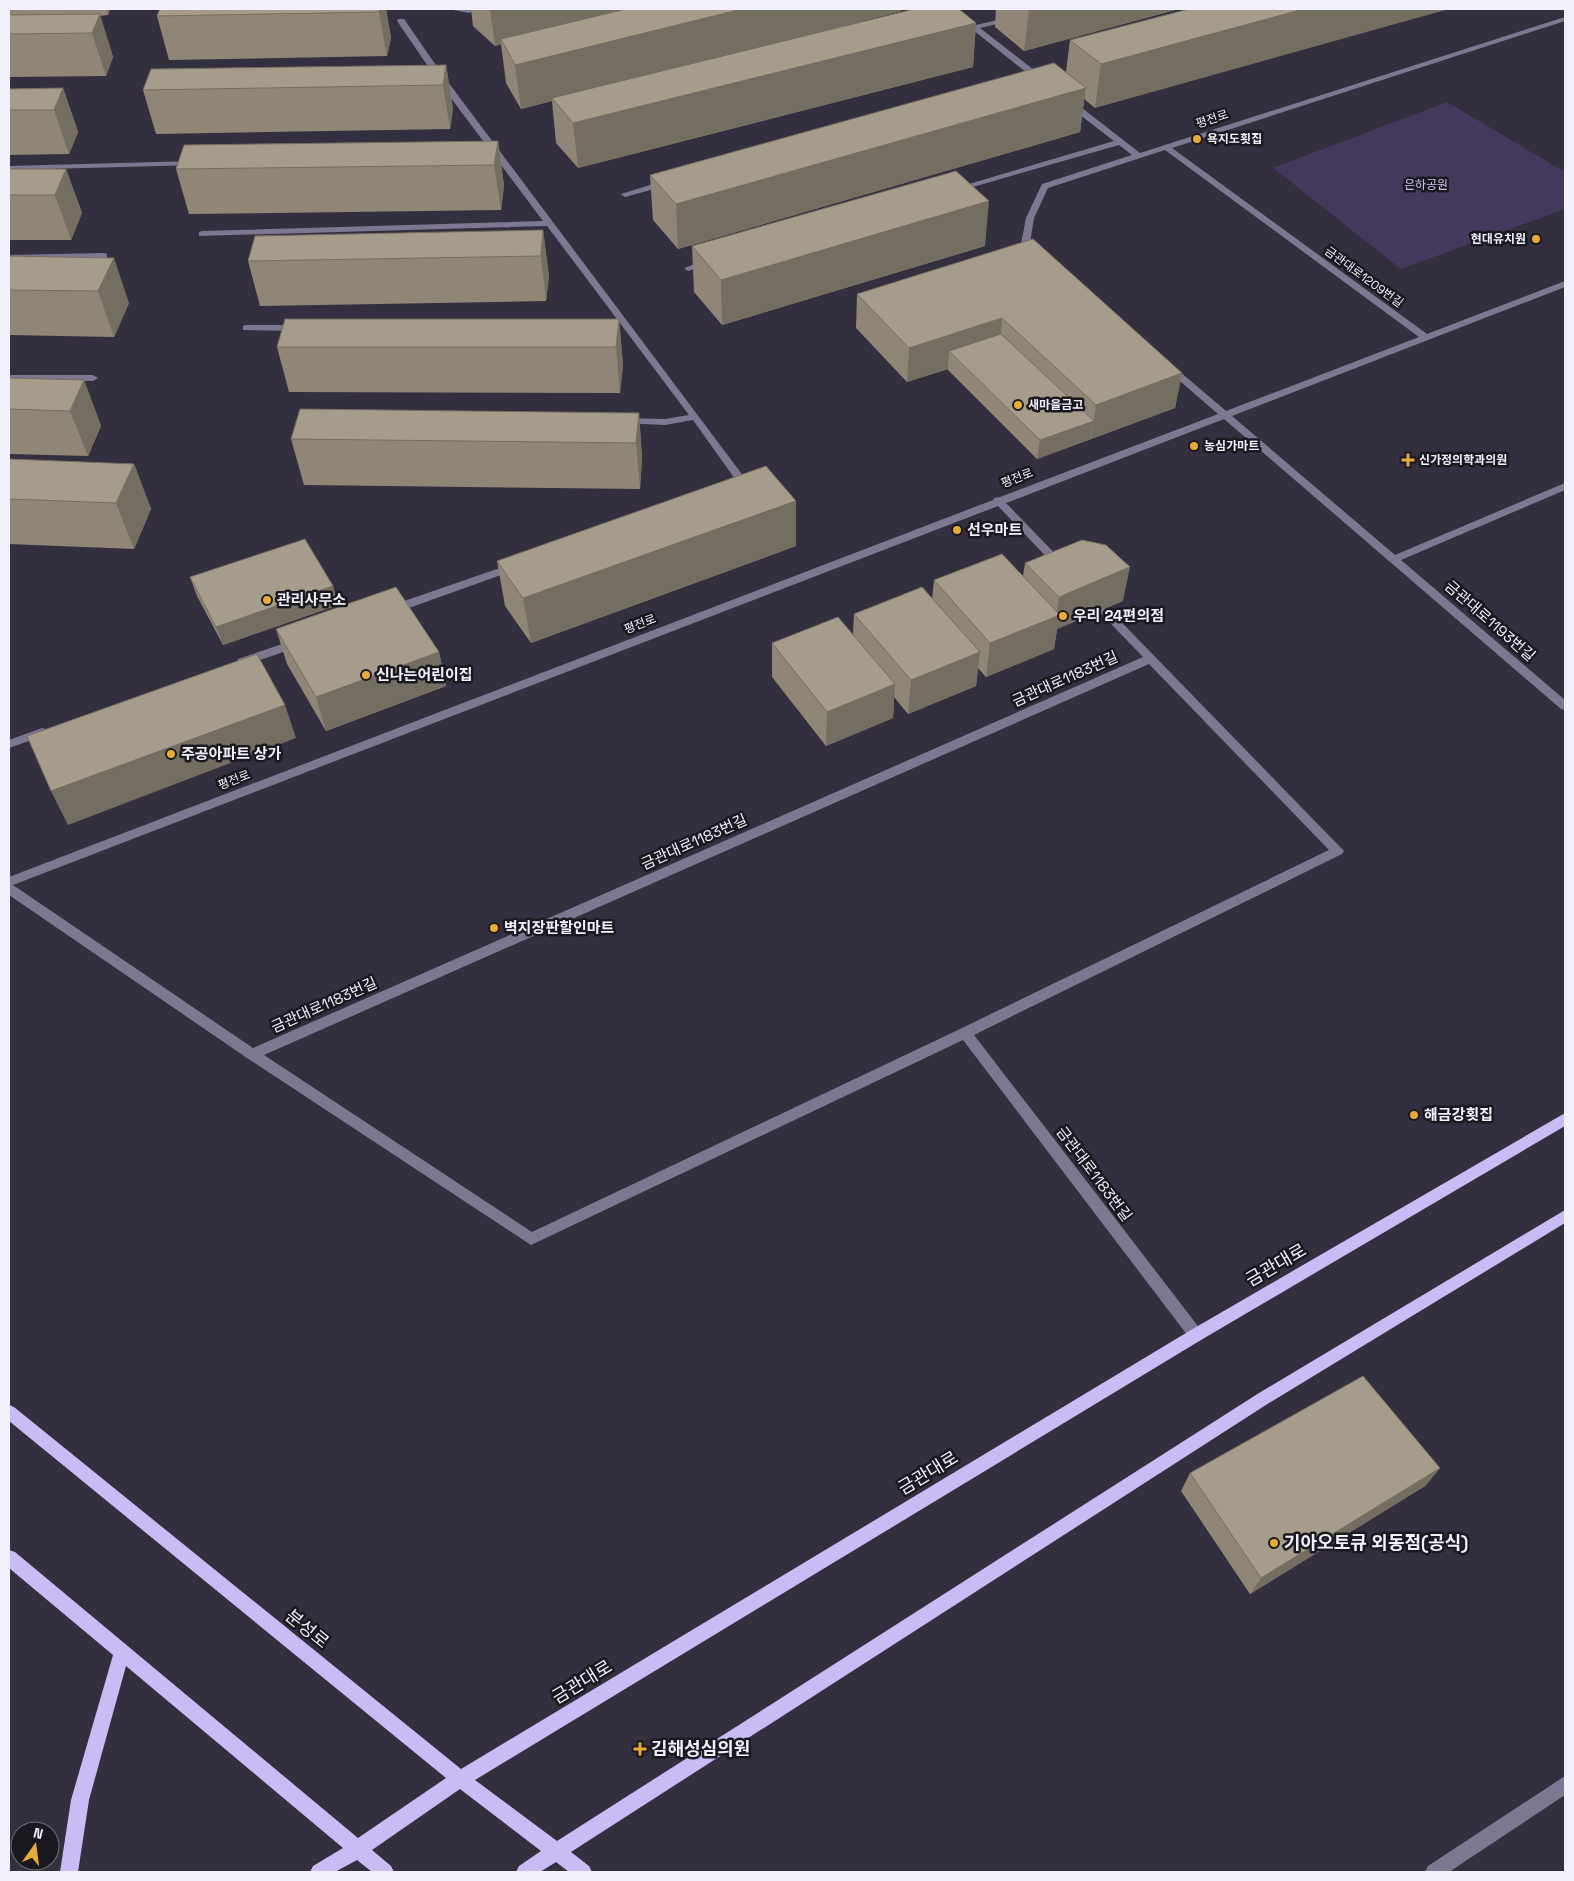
<svg xmlns="http://www.w3.org/2000/svg" width="1574" height="1881" viewBox="0 0 1574 1881" font-family="'Space Grotesk','Noto Sans KR',sans-serif">
<style>
.green{fill:#43395d}
.lines{fill:none;stroke-linecap:round;stroke-linejoin:round}
.minor{fill:#7e7792;fill-rule:evenodd}
.major{fill:#c9bbf3;fill-rule:evenodd}
.wall{fill:#8f8678}
.shaded-wall{fill:#746d61}
.building{fill:#a69c8b;stroke:#746d61}
.poi-dot{fill:#e7ac37;stroke:#1a191f;stroke-width:2}
.labels{text-anchor:middle;stroke-width:5;stroke-linejoin:round;paint-order:stroke}
.far-street-label{font-size:12px;fill:#f2f0fa;stroke:#1a191f}
.far-poi-label{font-size:12px;font-weight:bold;fill:#f2f0fa;stroke:#1a191f;text-anchor:start}
.far-park-label{font-size:12px;fill:#d0c2f7;stroke:#1a191f}
.poi-label{font-size:15px;font-weight:bold;fill:#f2f0fa;stroke:#1a191f;text-anchor:start}
.street-label{font-size:15px;fill:#f2f0fa;stroke:#1a191f}
.near-street-label{font-size:18px;fill:#f2f0fa;stroke:#1a191f}
.near-poi-label{font-size:18px;font-weight:bold;fill:#f2f0fa;stroke:#1a191f;text-anchor:start}
</style>
<rect width="100%" height="100%" fill="#332f3e"/>
<polygon class="green" points="1447,102 1565,172 1565,209 1401,269 1273,168"/>
<g class="lines">
<g class="minor">
<polygon points="448,9 480,9 469,13"/>
<polygon points="947,9 955,9 976,25 1014,16 1014,20 980,28 1043,77 1043,81 1037,81 973,30 957,33 957,29 969,27"/>
<path d="M 1565,17 L 1565,21 L 1172,148 L 1427,334 L 1565,281 L 1565,287 L 1232,416 L 1395,555 L 1565,483 L 1565,490 L 1401,560 L 1565,700 L 1565,710 L 1561,709 L 1224,419 L 1006,503 L 1065,564 L 1066,566 L 1065,568 L 1057,568 L 998,506 L 13,885 L 253,1048 L 1143,657 L 1087,599 L 1092,595 L 1096,596 L 1344,851 L 1342,854 L 974,1035 L 1201,1330 L 1203,1335 L 1201,1340 L 1196,1342 L 1191,1340 L 963,1040 L 531,1245 L 247,1058 L 9,895 L 9,877 L 993,500 L 994,498 L 1000,497 L 1218,414 L 1166,369 L 1166,365 L 1172,365 L 1226,411 L 1419,337 L 1165,150 L 1048,188 L 1034,218 L 1030,243 L 1040,253 L 1036,256 L 1021,244 L 1026,218 L 1042,184 L 1132,155 L 1119,145 L 959,191 L 952,189 L 1114,141 L 1067,105 L 1067,101 L 1073,101 L 1140,153 ZM 1149,664 L 1329,850 L 960,1029 L 532,1232 L 264,1055 Z"/>
<polygon points="398,19 404,19 442,74 750,485 750,489 739,490 738,488 740,486 693,420 665,425 621,423 619,421 624,418 665,419 689,415 547,226 199,236 199,232 202,231 543,221 436,78 397,21"/>
<polygon points="194,161 198,163 197,165 9,170 9,166"/>
<polygon points="666,180 669,181 669,185 625,197 621,194"/>
<polygon points="104,253 107,254 107,258 9,261 9,255"/>
<polygon points="709,259 712,260 712,264 688,271 684,268"/>
<polygon points="246,325 298,325 303,328 298,331 243,330 243,326"/>
<polygon points="9,375 93,375 98,378 93,381 9,381"/>
<polygon points="514,563 519,567 518,569 395,613 391,614 386,610 387,607"/>
<polygon points="297,639 301,640 302,643 301,646 242,666 237,662 238,659"/>
<polygon points="42,728 46,729 48,732 46,735 9,748 9,740"/>
<polygon points="1565,1776 1565,1795 1449,1872 1425,1872 1428,1866"/>
</g>
<polygon class="major" points="1565,1113 1565,1126 1201,1340 475,1780 557,1841 1259,1393 1565,1210 1565,1223 1269,1403 571,1852 589,1866 592,1872 569,1872 556,1862 540,1872 516,1872 519,1866 541,1851 460,1789 372,1850 391,1866 394,1872 372,1872 357,1860 335,1872 310,1872 313,1866 343,1848 126,1666 89,1800 78,1872 60,1872 71,1800 113,1655 9,1568 9,1550 15,1552 358,1838 446,1778 9,1421 9,1405 14,1407 461,1769 1191,1330"/>
</g>
<g class="wall">
<polygon points="9,9 110,9 108,15 100,16 113,57 106,76 9,77"/>
<polygon points="160,9 386,9 391,38 387,56 169,60 157,16"/>
<polygon points="471,9 901,9 901,11 844,26 976,23 973,67 578,168 556,143 552,101 521,109 506,83 501,44 495,46 473,26"/>
<polygon points="996,9 1179,9 1024,51 995,27"/>
<polygon points="1189,9 1095,108 1084,99 1080,132 678,249 653,220 650,175 1066,72 1070,40"/>
<polygon points="446,65 453,109 450,129 156,134 143,90"/>
<polygon points="63,88 78,132 69,154 9,155 9,89"/>
<polygon points="498,141 504,186 501,210 189,214 176,169"/>
<polygon points="9,169 66,169 82,213 71,240 9,240"/>
<polygon points="543,230 549,276 546,301 260,306 248,261"/>
<polygon points="1033,239 1182,373 1175,408 1037,459 948,370 948,369 907,382 856,328 857,294"/>
<polygon points="692,246 985,246 722,325 694,292"/>
<polygon points="9,256 129,303 114,337 9,335"/>
<polygon points="619,319 623,365 620,393 289,392 277,347"/>
<polygon points="9,378 84,380 101,426 88,456 9,454"/>
<polygon points="639,413 642,459 640,489 304,485 291,439"/>
<polygon points="9,459 134,464 151,509 134,549 9,544"/>
<polygon points="796,546 531,643 505,606 497,561"/>
<polygon points="1025,563 1123,601 1057,629 1054,649 986,677 978,668 976,686 908,714 894,697 893,718 826,746 772,677 772,643 853,634 854,614 932,599 934,580 1023,576"/>
<polygon points="190,577 333,586 338,605 223,645 197,596"/>
<polygon points="276,629 439,652 446,686 326,731 287,664"/>
<polygon points="1440,1468 1425,1486 1250,1594 1181,1491 1190,1473"/>
</g>
<g class="shaded-wall">
<polygon points="106,9 110,9 108,15"/>
<polygon points="380,9 386,9 391,38 387,56 379,12"/>
<polygon points="490,9 644,9 501,39 501,44 495,46"/>
<polygon points="742,9 901,9 901,11 553,100 552,98 552,101 521,109 515,65"/>
<polygon points="1029,9 1179,9 1024,51"/>
<polygon points="1304,9 1449,9 1095,108 1101,64"/>
<polygon points="100,14 113,57 106,76 92,33"/>
<polygon points="976,23 973,67 578,168 573,123"/>
<polygon points="446,65 453,109 450,129 443,85"/>
<polygon points="63,88 78,132 69,154 54,110"/>
<polygon points="1086,88 1080,132 678,249 676,204"/>
<polygon points="498,141 504,186 501,210 494,165"/>
<polygon points="66,169 82,213 71,240 55,195"/>
<polygon points="989,201 985,246 722,325 721,280"/>
<polygon points="543,230 549,276 546,301 541,256"/>
<polygon points="114,258 129,303 114,337 98,291"/>
<polygon points="1002,318 999,353 949,351 948,369 907,382 909,348"/>
<polygon points="619,319 623,365 620,393 616,347"/>
<polygon points="1182,373 1175,408 1091,439 1096,405"/>
<polygon points="84,380 101,426 88,456 70,411"/>
<polygon points="639,413 642,459 640,489 636,443"/>
<polygon points="1094,421 1090,439 1037,459 1040,440"/>
<polygon points="134,464 151,509 134,549 116,503"/>
<polygon points="796,501 796,546 531,643 523,598"/>
<polygon points="1130,567 1123,601 1057,629 1054,649 986,677 990,643 1056,616 1059,597"/>
<polygon points="333,586 338,605 223,645 216,627"/>
<polygon points="439,652 446,686 326,731 316,697"/>
<polygon points="980,652 976,686 908,714 911,680"/>
<polygon points="895,684 893,718 826,746 827,712"/>
<polygon points="285,705 296,738 68,825 51,791"/>
<polygon points="1440,1468 1425,1486 1250,1594 1261,1578"/>
</g>
<g class="building">
<polygon points="160,9 380,9 379,12 157,16"/>
<polygon points="626,9 742,9 515,65 501,39"/>
<polygon points="914,9 959,9 976,23 573,123 552,98"/>
<polygon points="1189,9 1304,9 1101,64 1070,40"/>
<polygon points="100,14 92,33 9,34 9,15"/>
<polygon points="1054,63 1086,88 676,204 650,175"/>
<polygon points="446,65 443,85 143,90 151,69"/>
<polygon points="63,88 54,110 9,110 9,89"/>
<polygon points="498,141 494,165 176,169 184,145"/>
<polygon points="9,169 66,169 55,195 9,195"/>
<polygon points="956,171 989,201 721,280 692,246"/>
<polygon points="543,230 541,256 248,261 255,236"/>
<polygon points="1033,239 1182,373 1096,405 1002,318 909,348 857,294"/>
<polygon points="9,256 114,258 98,291 9,290"/>
<polygon points="285,319 619,319 616,347 277,347"/>
<polygon points="1001,334 1094,421 1040,440 949,351"/>
<polygon points="9,378 84,380 70,411 9,409"/>
<polygon points="300,409 639,413 636,443 291,439"/>
<polygon points="9,459 134,464 116,503 9,499"/>
<polygon points="766,466 796,501 523,598 497,561"/>
<polygon points="305,539 333,586 216,627 190,577"/>
<polygon points="1082,540 1106,545 1130,567 1059,597 1025,563"/>
<polygon points="1002,554 1060,615 990,643 934,580"/>
<polygon points="396,587 439,652 316,697 276,629"/>
<polygon points="922,587 980,652 911,680 854,614"/>
<polygon points="838,617 895,684 827,712 772,643"/>
<polygon points="257,654 285,705 51,791 27,736"/>
<polygon points="1363,1376 1440,1468 1261,1578 1190,1473"/>
</g>
<g class="poi-dot">
<circle cx="1197" cy="139" r="5"/>
<circle cx="1536" cy="239" r="5"/>
<circle cx="1018" cy="405" r="5"/>
<circle cx="1194" cy="446" r="5"/>
<path d="M1405.5 452.5h5v5h5v5h-5v5h-5v-5h-5v-5h5z"/>
<circle cx="957" cy="530" r="5"/>
<circle cx="267" cy="600" r="5"/>
<circle cx="1063" cy="616" r="5"/>
<circle cx="366" cy="675" r="5"/>
<circle cx="171" cy="754" r="5"/>
<circle cx="494" cy="928" r="5"/>
<circle cx="1414" cy="1115" r="5"/>
<circle cx="1274" cy="1543" r="5"/>
<path d="M637.5 1741.5h5v5h5v5h-5v5h-5v-5h-5v-5h5z"/>
</g>
<g class="labels">
<g class="far-street-label">
<text transform="translate(1212 119) rotate(-18)" y="4">평전로</text>
<text transform="translate(1364 277) rotate(36)" y="4">금관대로1209번길</text>
<text transform="translate(1017 478) rotate(-21)" y="4">평전로</text>
<text transform="translate(640 624) rotate(-21)" y="4">평전로</text>
<text transform="translate(234 780) rotate(-21)" y="4">평전로</text>
</g>
<g class="far-poi-label">
<text x="1207" y="143">욕지도횟집</text>
<text x="1526" y="243" text-anchor="end">현대유치원</text>
<text x="1028" y="409">새마을금고</text>
<text x="1204" y="450">농심가마트</text>
<text x="1419" y="464">신가정의학과의원</text>
</g>
<g class="far-park-label">
<text x="1426" y="189">은하공원</text>
</g>
<g class="poi-label">
<text x="967" y="535">선우마트</text>
<text x="277" y="605">관리사무소</text>
<text x="1073" y="621">우리 24편의점</text>
<text x="376" y="680">신나는어린이집</text>
<text x="181" y="759">주공아파트 상가</text>
<text x="504" y="933">벽지장판할인마트</text>
<text x="1424" y="1120">해금강횟집</text>
</g>
<g class="street-label">
<text transform="translate(1490 621) rotate(41)" y="5">금관대로1193번길</text>
<text transform="translate(1065 679) rotate(-24)" y="5">금관대로1183번길</text>
<text transform="translate(694 842) rotate(-24)" y="5">금관대로1183번길</text>
<text transform="translate(324 1005) rotate(-24)" y="5">금관대로1183번길</text>
<text transform="translate(1094 1174) rotate(53)" y="5">금관대로1183번길</text>
</g>
<g class="near-street-label">
<text transform="translate(1276 1265) rotate(-30)" y="6">금관대로</text>
<text transform="translate(928 1473) rotate(-31)" y="6">금관대로</text>
<text transform="translate(307 1629) rotate(39)" y="6">분성로</text>
<text transform="translate(582 1682) rotate(-31)" y="6">금관대로</text>
</g>
<g class="near-poi-label">
<text x="1284" y="1549">기아오토큐 외동점(공식)</text>
<text x="651" y="1755">김해성심의원</text>
</g>
</g>
<rect width="1574" height="1881" fill="none" stroke="#f2f0fa" stroke-width="20"/>
<g transform="translate(35 1846) rotate(14)"><circle r="24" fill="#1a191f" stroke="#706f77"/>
<path d="M0-4L9 19L0 12L-9 19Z" fill="#e7ac37"/>
<text y="-8" font-size="14" font-weight="bold" text-anchor="middle" fill="#f2f0fa">N</text>
</g>
</svg>
